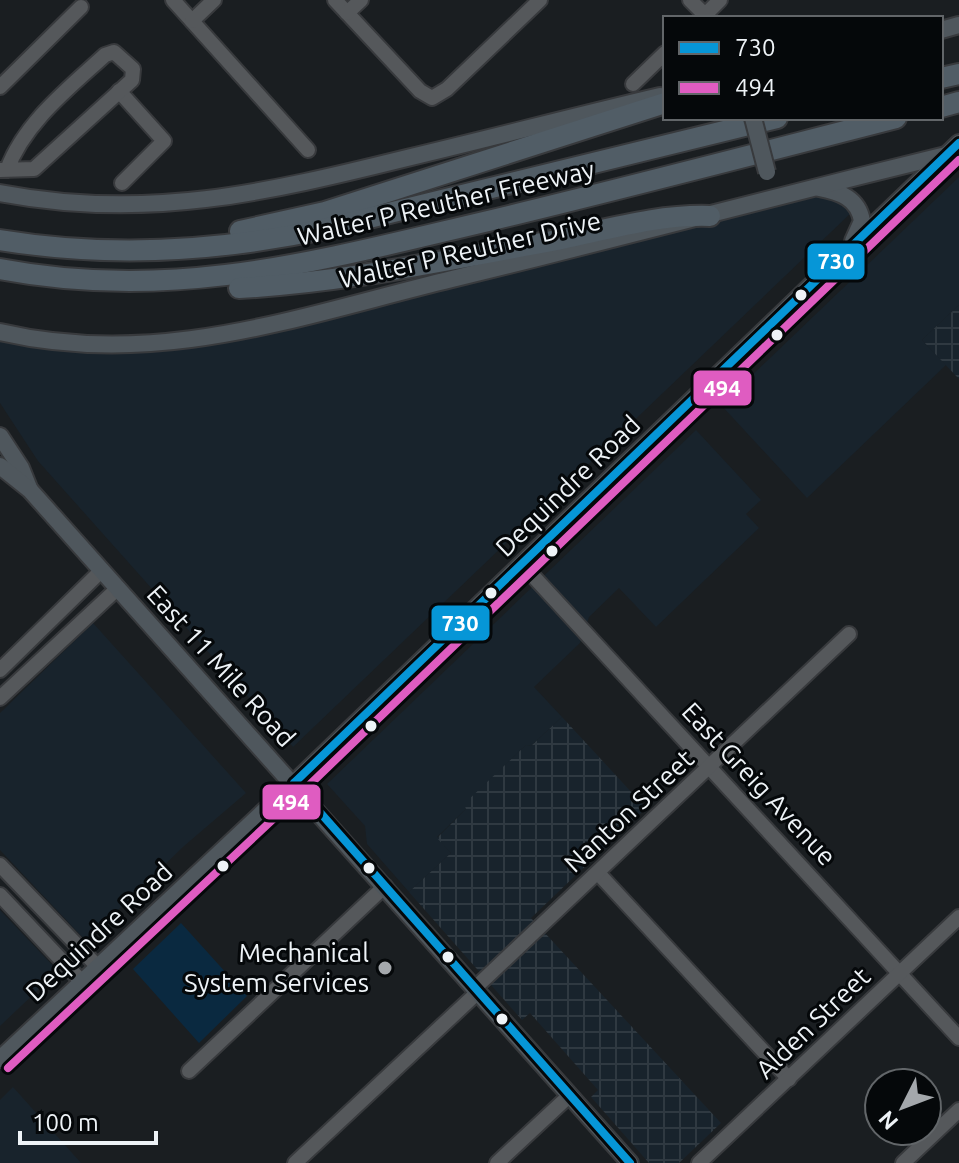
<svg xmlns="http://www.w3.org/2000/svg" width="959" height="1163" viewBox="0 0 959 1163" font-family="Ubuntu,sans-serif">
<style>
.built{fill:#18232c}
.industrial{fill:url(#industrial-grid)}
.green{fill:#0a2940}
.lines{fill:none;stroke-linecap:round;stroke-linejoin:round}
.minor-casing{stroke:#383a3d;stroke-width:18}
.major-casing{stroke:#383a3d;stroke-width:20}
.highway-casing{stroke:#383a3d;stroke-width:24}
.minor{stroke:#55585b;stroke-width:14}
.major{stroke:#4f575d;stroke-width:16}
.highway{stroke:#515d66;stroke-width:20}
.major-bridge-casing{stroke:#383a3d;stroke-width:20;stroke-linecap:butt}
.major-bridge{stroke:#4f575d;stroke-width:16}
.bus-1-casing{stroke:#05080a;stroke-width:14}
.bus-2-casing{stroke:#05080a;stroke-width:14}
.bus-1{stroke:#0696d7;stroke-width:8}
.bus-2{stroke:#df5cc1;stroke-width:8}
.bus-dot{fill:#eef3f7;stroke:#05080a;stroke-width:3}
.poi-dot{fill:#a4a8ac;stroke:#05080a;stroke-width:3}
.labels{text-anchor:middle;stroke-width:6;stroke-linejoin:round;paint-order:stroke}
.street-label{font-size:26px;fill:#eef3f7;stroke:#05080a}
.poi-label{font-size:26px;fill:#eef3f7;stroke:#05080a;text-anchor:end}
.line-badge{stroke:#05080a;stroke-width:3}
.badge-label{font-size:22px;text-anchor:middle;font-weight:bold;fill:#fff}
</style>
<defs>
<pattern id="industrial-grid" width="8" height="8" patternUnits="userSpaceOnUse" patternTransform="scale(2)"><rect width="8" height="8" fill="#18232c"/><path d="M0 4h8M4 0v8" fill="none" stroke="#2f3941"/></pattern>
</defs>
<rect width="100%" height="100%" fill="#1a1e21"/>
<g class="built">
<polygon points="959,177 959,305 922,340 946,365 807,498 721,405"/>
<polygon points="821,196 834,197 853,211 293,747 38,461 0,403 0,341 107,352 159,351 208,344"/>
<polygon points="696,430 761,500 746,514 759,528 656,627 619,588 589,617 580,643 534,687 562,717 531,746 526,745 465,804 466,809 437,837 451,853 409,892 367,844 365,826 327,784"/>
<polygon points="93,623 246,793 184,846 86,941 0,850 0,713"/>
<polygon points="0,910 58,971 0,1026"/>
<polygon points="13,1087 81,1163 0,1163 0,1100"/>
</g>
<g class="industrial">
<polygon points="959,305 959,379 922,340"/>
<polygon points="562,717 646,808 531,918 721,1123 679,1163 649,1163 591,1097 598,1090 530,1013 522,1020 409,892 451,853 437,838 466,809 464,804 526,745 531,746"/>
</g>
<polygon class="green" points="181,923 247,996 199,1043 133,969"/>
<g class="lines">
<g class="minor-casing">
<g id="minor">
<polyline points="173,0 308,150"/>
<polyline points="335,0 420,91 432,98 447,89 540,0"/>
<polyline points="690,0 708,18"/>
<polyline points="347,13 361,0"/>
<polyline points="702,18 720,0"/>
<polyline points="192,21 214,0"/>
<polyline points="633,84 665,53"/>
<polyline points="0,87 81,7"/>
<polyline points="119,91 164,141 122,183"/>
<path d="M 0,170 L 34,169 L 132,80 L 133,69 L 114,52 L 105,55 C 69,88 24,123 7,170"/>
<polyline points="522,564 959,1038"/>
<polyline points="0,670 102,570"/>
<polyline points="0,698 118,588"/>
<polyline points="0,865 98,967"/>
<polyline points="598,873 789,1079"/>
<polyline points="0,895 82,982"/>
<polyline points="475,988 849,634"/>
<polyline points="189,1071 385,886"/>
<polyline points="295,1163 478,992"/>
<polyline points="497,1163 570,1095"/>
<polyline points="699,1163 959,917"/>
<polyline points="903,1163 959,1110"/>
</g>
</g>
<g class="major-casing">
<g id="major">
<polyline points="941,30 959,25"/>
<path d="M 819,188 C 840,192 858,198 862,221 L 853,241"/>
<path d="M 0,193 C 147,221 265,193 407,158 C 491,138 575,116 660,96"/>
<path d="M 0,332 C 159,369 299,316 452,279 C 617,239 781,195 946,155"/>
<polyline points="0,436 21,468 29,488"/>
<polyline points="0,466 30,490 630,1163"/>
<polyline points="0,1059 294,783 959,143"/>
</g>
</g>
<g class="highway-casing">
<g id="highway">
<polyline points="941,78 959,74"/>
<polyline points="941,107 959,102"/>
<polyline points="240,231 325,212 665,103"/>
<path d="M 0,240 C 110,258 219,252 328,228 L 777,118"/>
<path d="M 0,269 C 173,302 318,261 484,222 C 622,189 759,153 896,118"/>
<path d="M 239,288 C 340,283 442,261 541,243 C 597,233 653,214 710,216"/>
</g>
</g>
<use href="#minor" class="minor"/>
<use href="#major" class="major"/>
<use href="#highway" class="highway"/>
<g class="major-bridge-casing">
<polyline id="major-bridge" points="753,118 767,172"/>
</g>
<use href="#major-bridge" class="major-bridge"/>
<g class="bus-1-casing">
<g id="bus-1">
<polyline points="294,783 959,143"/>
<polyline points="294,783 630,1163"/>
</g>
</g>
<g class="bus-2-casing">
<polyline id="bus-2" points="8,1068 302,792 959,160"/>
</g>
<use href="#bus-1" class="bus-1"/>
<use href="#bus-2" class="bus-2"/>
</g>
<g class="bus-dot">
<circle cx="801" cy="295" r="7"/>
<circle cx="777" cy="335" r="7"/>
<circle cx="552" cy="551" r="7"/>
<circle cx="491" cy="593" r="7"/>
<circle cx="371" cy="726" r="7"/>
<circle cx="223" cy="866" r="7"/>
<circle cx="369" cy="868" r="7"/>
<circle cx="448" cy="957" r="7"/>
<circle cx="502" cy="1019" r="7"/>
</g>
<circle class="poi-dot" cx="385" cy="968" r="8"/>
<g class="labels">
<g class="street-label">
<text transform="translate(446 203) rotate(-13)" y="9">Walter P Reuther Freeway</text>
<text transform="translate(470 250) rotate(-13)" y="9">Walter P Reuther Drive</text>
<text transform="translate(568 486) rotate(-44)" y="9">Dequindre Road</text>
<text transform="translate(221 666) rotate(48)" y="9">East 11 Mile Road</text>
<text transform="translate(759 784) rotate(47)" y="9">East Greig Avenue</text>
<text transform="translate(629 811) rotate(-43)" y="9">Nanton Street</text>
<text transform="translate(99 932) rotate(-43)" y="9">Dequindre Road</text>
<text transform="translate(813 1023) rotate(-44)" y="9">Alden Street</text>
</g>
<g class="poi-label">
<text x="369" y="962">Mechanical<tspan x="369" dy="30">System Services</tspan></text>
</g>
</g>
<g class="line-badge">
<rect x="806" y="242" width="60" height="39" rx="8" fill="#0696d7"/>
<rect x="692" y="369" width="61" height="38" rx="8" fill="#df5cc1"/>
<rect x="430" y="604" width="61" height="38" rx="8" fill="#0696d7"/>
<rect x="261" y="783" width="61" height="38" rx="8" fill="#df5cc1"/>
</g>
<g class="badge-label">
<text x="836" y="269">730</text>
<text x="722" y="396">494</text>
<text x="460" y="631">730</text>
<text x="291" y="810">494</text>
</g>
<rect x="663" y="16" width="280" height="104" fill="#05080a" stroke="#626669" stroke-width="2"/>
<rect x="679" y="42" width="40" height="12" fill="#0696d7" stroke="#626669" stroke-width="2"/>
<text x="735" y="56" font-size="24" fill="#eef3f7">730</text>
<rect x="679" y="82" width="40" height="12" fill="#df5cc1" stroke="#626669" stroke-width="2"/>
<text x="735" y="96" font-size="24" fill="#eef3f7">494</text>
<g transform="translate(903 1107) rotate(228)"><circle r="38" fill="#05080a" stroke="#626669" stroke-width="2"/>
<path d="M0-6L14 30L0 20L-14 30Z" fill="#a4a8ac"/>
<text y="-12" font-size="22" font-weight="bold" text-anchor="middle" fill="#eef3f7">N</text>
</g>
<path d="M20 1131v12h136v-12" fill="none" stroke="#eef3f7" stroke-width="4"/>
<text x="32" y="1131" font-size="24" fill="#eef3f7" stroke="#05080a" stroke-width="6" paint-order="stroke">100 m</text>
</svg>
